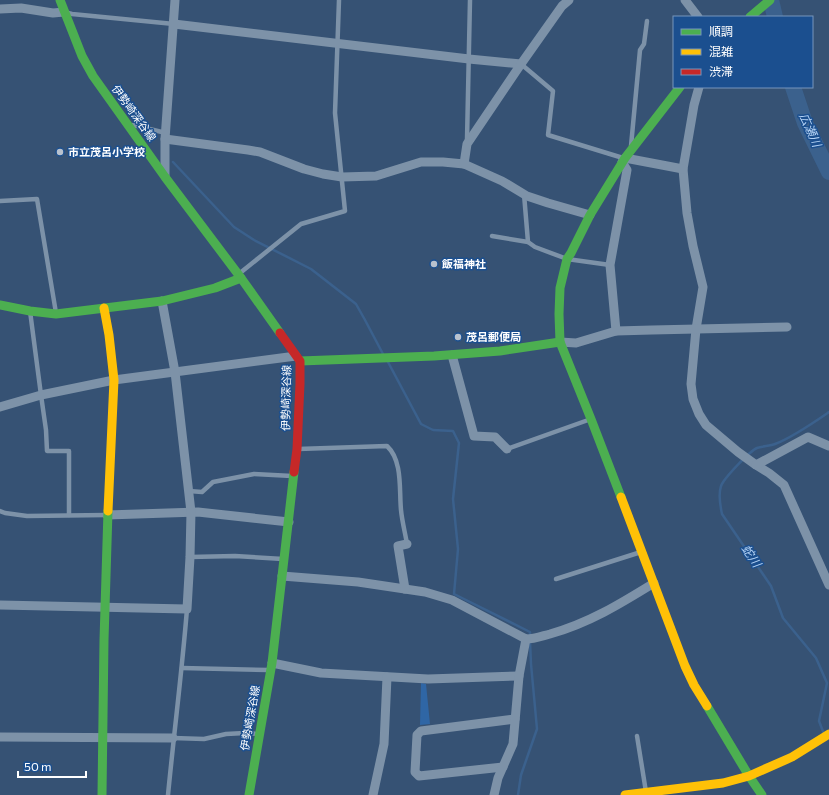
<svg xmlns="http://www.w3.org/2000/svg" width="829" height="795" viewBox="0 0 829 795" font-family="Commissioner,'Noto Sans JP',sans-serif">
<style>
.green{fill:#2f66a5}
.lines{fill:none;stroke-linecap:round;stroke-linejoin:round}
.stream{stroke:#3b618d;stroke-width:2.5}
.river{stroke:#3b618d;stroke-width:16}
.lane{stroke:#7d92a8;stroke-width:4.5}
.street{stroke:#7d92a8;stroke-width:9}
.fast{stroke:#4caf50;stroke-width:9}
.slow{stroke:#ffc107;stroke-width:9}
.jam{stroke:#c62828;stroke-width:9}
.poi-dot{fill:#b9c2ce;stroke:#1b4f8f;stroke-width:1.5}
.labels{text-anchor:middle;stroke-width:3;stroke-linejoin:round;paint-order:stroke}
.street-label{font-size:11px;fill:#fff;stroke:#1b4f8f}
.poi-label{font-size:11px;font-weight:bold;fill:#fff;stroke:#1b4f8f;text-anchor:start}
.water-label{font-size:12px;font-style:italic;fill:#b5d3f5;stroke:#1b4f8f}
</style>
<rect width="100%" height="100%" fill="#365274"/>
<polygon class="green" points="421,683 426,684 430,724 420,725"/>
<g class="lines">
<g class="stream">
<polyline points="173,162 234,227 254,240 311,269 356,304 365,320 383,354"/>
<polyline points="388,362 421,424 433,430 453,431 459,443 453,499 458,549 454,594 530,632 530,636"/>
<path d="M 824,734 L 819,721 L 827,683 L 816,658 L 783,618 L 771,586 L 722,514 C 720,505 718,495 721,486 C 724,478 750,451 757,448 C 763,446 770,446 775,444 C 793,437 813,423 829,412"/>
<polyline points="518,795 521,775 537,729 531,664 530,641"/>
</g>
<g class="river">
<polyline points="771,0 775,17"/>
<polyline points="793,87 805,123 829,172"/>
</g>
<g class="lane">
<polyline points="68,13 72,14 174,24"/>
<polyline points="521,64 553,91 548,135 623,158"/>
<polyline points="133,125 166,133"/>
<polyline points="467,140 470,0"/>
<polyline points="631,146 640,50 644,44 647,21"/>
<polyline points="524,194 528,242 535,247 567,259 610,265"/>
<polyline points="0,201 37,199 56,313"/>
<polyline points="492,236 528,242"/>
<polyline points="240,273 301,224 345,211 335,113 339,0"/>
<polyline points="30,311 41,395 46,430 47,451 69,451 69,515"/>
<path d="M 298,449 L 387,446 C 403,461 399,490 401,510 C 402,521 405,532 407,544"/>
<polyline points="507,449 591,419"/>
<polyline points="189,491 202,492 213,482 254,474 292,476"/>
<polyline points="0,511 5,513 27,516 107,515"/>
<polyline points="190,557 235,556 283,559"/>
<polyline points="556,579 641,552"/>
<polyline points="182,668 269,670"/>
<polyline points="637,736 646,792"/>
<polyline points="173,738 204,739 226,734 245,733 258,734"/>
<path d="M 168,795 C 174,733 182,671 187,609"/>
</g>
<g class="street">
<polyline points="685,0 698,17"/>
<polyline points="0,9 21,8 53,13 64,12"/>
<polyline points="174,24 469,59 521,64"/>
<polyline points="699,87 694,105 683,169 687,213 693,246 703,287 696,329 691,384 693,399 699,414 706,425 738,452 756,465 769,473 784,485 829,585"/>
<polyline points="165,139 248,150 260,152 304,169 323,174 342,177 376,176 421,162 443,162 464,164 502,181 527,196 548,203 590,215"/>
<polyline points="625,158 683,169"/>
<polyline points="464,164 467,144 521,64 562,6 569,0"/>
<polyline points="165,176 165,139 175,0"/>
<polyline points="616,331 610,265 627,170 622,162"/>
<polyline points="560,342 576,343 616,331 652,330 787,327"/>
<polyline points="452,355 474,436 495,437 507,449"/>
<polyline points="0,407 41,395 114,380 296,356"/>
<polyline points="756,465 808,437 829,446"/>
<polyline points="107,515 198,512 289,522"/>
<path d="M 282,576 L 358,582 L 425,592 L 452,600 L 526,639 C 534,639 542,636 550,634 C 589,623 620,604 654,583"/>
<polyline points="405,589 398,546 407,544"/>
<polyline points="0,605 187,609 190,557 191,512 175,372 162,301"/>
<polyline points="272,663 321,673 428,679 519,676"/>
<polyline points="0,737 173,738"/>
<polyline points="503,767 419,776 415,772 417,735 421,731 515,719"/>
<polyline points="373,795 384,744 387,677"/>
<polyline points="494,795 498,778 513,744 519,676 526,639"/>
</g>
<g class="fast">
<polyline points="60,0 82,56 93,76 165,177 241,278 280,333"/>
<polyline points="750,17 770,0"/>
<polyline points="0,305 30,311 56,314 162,301 215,288 241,278"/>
<polyline points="300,361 434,356 500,351 560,342"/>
<polyline points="621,497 591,419 560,342 559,314 560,288 567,259 571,253 590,215 625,158 680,87"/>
<polyline points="707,706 749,776 762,795"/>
<polyline points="102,795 104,640 108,511"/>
<polyline points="249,795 272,663 294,472"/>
</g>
<g class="slow">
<polyline points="104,308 109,335 114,380 108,511"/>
<polyline points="621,497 685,666 694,685 707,706"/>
<polyline points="625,795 723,783 749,776 792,757 829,734"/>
</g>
<polyline class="jam" points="280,333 300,361 300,384 297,449 294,472"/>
</g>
<g class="poi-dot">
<circle cx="60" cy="152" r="4"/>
<circle cx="434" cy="264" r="4"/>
<circle cx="458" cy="337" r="4"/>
</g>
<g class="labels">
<g class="street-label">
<text transform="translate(134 113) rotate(54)" y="4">伊勢崎深谷線</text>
<text transform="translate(286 398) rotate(-89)" y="4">伊勢崎深谷線</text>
<text transform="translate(250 718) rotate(-80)" y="4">伊勢崎深谷線</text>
</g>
<g class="poi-label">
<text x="68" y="156">市立茂呂小学校</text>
<text x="442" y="268">飯福神社</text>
<text x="466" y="341">茂呂郵便局</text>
</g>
<g class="water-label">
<text transform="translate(810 130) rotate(66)" y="4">広瀬川</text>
<text transform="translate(751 556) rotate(56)" y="4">蛇川</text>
</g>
</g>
<rect x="673" y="16" width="140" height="72" fill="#1b4f8f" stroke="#7695bc"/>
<rect x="681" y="29" width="20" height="6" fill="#4caf50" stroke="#7695bc"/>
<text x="709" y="36" font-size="12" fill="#ffffff">順調</text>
<rect x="681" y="49" width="20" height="6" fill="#ffc107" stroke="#7695bc"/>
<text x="709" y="56" font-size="12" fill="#ffffff">混雑</text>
<rect x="681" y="69" width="20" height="6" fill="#c62828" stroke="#7695bc"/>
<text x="709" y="76" font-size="12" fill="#ffffff">渋滞</text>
<path d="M18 771v6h68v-6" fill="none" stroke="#ffffff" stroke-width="2"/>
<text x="24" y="771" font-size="12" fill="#ffffff" stroke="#1b4f8f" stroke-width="3" paint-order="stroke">50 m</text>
</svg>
